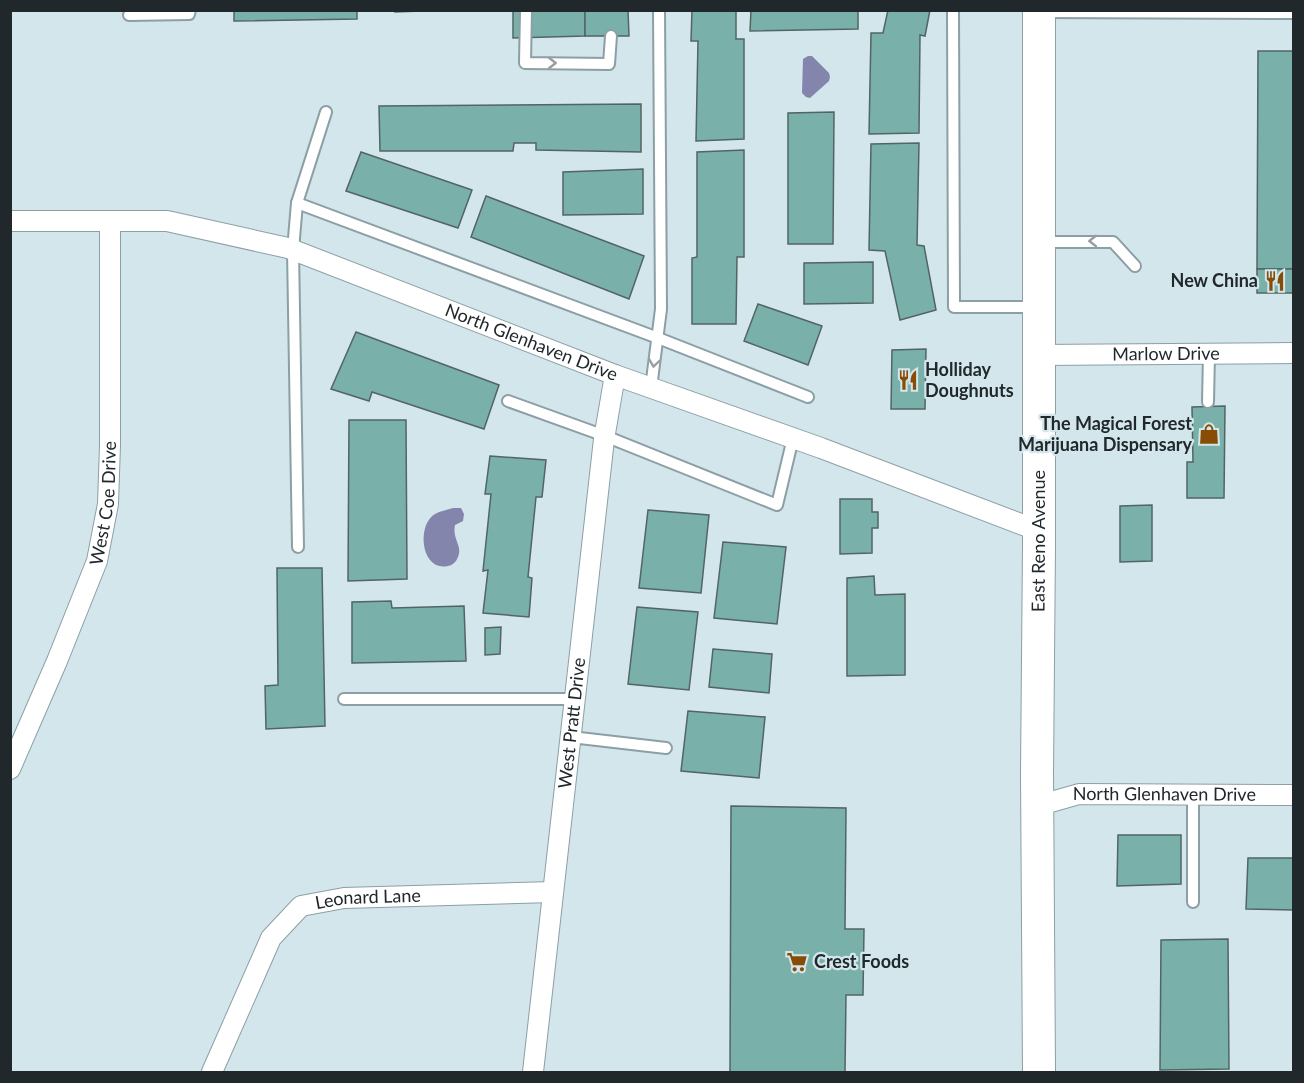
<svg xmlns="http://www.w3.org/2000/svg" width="1304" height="1083" viewBox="0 0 1304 1083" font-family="Lato,sans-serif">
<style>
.water{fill:#8385ac}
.building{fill:#7ab0aa;stroke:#526563;stroke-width:1.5}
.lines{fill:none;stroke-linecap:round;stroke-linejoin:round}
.lane-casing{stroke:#8c9fa5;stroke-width:14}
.street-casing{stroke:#8c9fa5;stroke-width:22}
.primary-casing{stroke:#8c9fa5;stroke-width:34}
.lane{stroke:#fff;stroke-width:10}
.street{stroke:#fff;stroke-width:20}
.primary{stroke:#fff;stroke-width:32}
.oneway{stroke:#9b9ea0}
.labels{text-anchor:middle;stroke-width:4.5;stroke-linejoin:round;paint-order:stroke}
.poi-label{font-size:18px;font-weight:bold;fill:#21282b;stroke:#d2e6ec;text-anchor:end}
.street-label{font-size:18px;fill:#21282b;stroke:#d2e6ec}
</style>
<rect width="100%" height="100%" fill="#d2e6ec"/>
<g class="water">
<polygon points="808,56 812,56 829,73 830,77 829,81 810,98 806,97 802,93 803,59"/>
<path d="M 453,508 L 461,508 L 464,514 L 463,521 L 455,525 C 452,539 463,546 458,557 C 456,562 453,565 448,566 C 421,572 416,525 435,514 C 440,511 447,510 453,508 Z"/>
</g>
<g class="building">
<polygon points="234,10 357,10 357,19 234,21"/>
<polygon points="395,10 448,10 395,12"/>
<polygon points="513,10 585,10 585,36 513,38"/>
<polygon points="585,10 628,10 629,36 585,36"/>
<polygon points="692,10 736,10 736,39 744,39 744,139 696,141 698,41 691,41"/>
<polygon points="751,10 858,10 858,29 750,31"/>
<polygon points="888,10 930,10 925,36 920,35 919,133 869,134 871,33 883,33"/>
<polygon points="1258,51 1294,51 1294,269 1257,269"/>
<polygon points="641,104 641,152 536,150 536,143 514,143 513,151 380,151 379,106"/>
<polygon points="834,112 833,244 788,244 788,113"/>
<polygon points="919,143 917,245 924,246 936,310 900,320 885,251 869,250 871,144"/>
<polygon points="744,150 744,257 737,257 736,324 692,324 692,258 697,257 697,152"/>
<polygon points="361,152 472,190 458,228 346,191"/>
<polygon points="643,169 643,214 563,215 563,172"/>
<polygon points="486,196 644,256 629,299 471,237"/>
<polygon points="873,262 873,303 804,304 804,263"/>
<rect x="1257" y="269" width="37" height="24"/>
<polygon points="758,304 822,326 808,365 744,341"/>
<polygon points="356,332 499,385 484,429 372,392 369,401 331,389"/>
<polygon points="926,349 925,409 891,409 892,350"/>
<polygon points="1225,406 1224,498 1187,498 1187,462 1193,462 1192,407"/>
<polygon points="349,420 406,420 407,579 348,581"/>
<polygon points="490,456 546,460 542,497 536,497 528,577 532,578 529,617 483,613 488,570 483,571 491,494 485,494"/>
<polygon points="840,499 872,499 872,512 878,512 878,528 872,528 872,553 840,554"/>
<polygon points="1152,505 1152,561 1120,562 1120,506"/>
<polygon points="648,510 709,515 701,593 639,588"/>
<polygon points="723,542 786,547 777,624 714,618"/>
<polygon points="277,568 322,568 325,726 266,729 265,686 278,685"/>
<polygon points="874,576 875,595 905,594 905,675 847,676 847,578"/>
<polygon points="391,601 392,608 464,606 466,661 352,663 352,602"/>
<polygon points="637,607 698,612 689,690 628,684"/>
<polygon points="501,627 500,654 485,655 485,628"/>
<polygon points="713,649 772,654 769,693 709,687"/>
<polygon points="688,711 765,717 759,778 681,771"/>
<polygon points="731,806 846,808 845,929 864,929 863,995 846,995 845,1072 730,1072"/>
<polygon points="1118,835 1181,835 1181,884 1117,886"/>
<polygon points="1248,858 1294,858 1294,910 1246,909"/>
<polygon points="1228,939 1229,1069 1160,1070 1161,940"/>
</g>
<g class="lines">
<g class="lane-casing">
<g id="lane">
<polyline points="526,10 525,63 609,64 611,36"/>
<polyline points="953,10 954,307 1035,307"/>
<polyline points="1042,12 1294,13"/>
<polyline points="129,15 189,14 190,10"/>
<polyline points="297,203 658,338 808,397"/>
<polyline points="1042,242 1113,242 1135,266"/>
<polyline points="651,388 661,309 659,10"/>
<polyline points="508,401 605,436 777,505 793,438"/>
<polyline points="1208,402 1209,354"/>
<polyline points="298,547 293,250 297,203 326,112"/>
<polyline points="344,699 575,699"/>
<polyline points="571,737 666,748"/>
<polyline points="1193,794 1193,902"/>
</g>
</g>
<g class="street-casing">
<g id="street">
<path id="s1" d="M 10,221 L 167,221 L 288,248 L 615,375 L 821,448 L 1039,531"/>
<path id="s2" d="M 1038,355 L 1294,353"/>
<path id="s3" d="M 10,769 L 57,661 L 97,561 L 108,504 L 110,445 L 110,221"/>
<path id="s4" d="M 1037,806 L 1079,794 L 1294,795"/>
<path id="s5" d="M 212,1072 L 271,938 L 301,906 L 344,898 L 553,892"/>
<path id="s6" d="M 533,1072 L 604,439 L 615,375"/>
</g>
</g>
<g class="primary-casing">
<g id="primary">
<path id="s7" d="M 1039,1072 L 1037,774 L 1039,546 L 1039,10"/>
</g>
</g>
<use href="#lane" class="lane"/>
<use href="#street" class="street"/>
<use href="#primary" class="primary"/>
</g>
<defs><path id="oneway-chevron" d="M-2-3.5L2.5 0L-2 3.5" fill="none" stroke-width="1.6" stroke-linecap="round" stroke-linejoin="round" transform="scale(1.5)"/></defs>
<g class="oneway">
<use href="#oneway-chevron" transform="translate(552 63)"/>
<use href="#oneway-chevron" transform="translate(1093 241) rotate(-180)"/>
<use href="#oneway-chevron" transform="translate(654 363) rotate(98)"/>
</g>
<defs>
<g id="restaurant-bare" transform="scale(1.62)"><path d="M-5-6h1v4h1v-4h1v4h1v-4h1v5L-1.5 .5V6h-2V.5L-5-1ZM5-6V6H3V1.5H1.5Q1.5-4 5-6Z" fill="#874c05" stroke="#d2e6ec" stroke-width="2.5" paint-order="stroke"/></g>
<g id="shop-bare" transform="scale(1.62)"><path d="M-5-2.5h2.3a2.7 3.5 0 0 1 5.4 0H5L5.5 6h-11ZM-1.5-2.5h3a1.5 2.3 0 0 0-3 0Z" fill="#874c05" stroke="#d2e6ec" stroke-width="2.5" paint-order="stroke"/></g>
<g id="supermarket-bare" transform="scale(1.62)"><path d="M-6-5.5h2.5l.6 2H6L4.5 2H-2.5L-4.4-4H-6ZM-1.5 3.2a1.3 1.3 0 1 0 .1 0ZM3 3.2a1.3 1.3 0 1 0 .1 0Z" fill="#874c05" stroke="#d2e6ec" stroke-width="2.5" paint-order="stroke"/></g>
</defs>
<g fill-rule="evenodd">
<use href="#restaurant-bare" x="1275" y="281"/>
<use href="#restaurant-bare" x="908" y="380"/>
<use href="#shop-bare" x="1209" y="434"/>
<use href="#supermarket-bare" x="797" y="962"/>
</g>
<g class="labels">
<g class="poi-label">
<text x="1258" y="287">New China</text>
<text x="925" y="376" text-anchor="start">Holliday<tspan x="925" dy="21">Doughnuts</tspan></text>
<text x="1192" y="430">The Magical Forest<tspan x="1192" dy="21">Marijuana Dispensary</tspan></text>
<text x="814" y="968" text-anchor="start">Crest Foods</text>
</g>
<g class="street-label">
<text dy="6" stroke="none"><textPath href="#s1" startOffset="542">North Glenhaven Drive</textPath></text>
<text dy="6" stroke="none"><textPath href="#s2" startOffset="128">Marlow Drive</textPath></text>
<text dy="6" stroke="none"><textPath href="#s3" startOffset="284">West Coe Drive</textPath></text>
<text dy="6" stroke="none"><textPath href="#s7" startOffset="531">East Reno Avenue</textPath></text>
<text dy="6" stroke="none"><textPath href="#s6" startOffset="351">West Pratt Drive</textPath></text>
<text dy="6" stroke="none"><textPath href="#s4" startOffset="129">North Glenhaven Drive</textPath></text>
<text dy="6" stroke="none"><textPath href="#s5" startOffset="258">Leonard Lane</textPath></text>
</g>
</g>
<rect width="1304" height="1083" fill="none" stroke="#21282b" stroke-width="24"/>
</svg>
